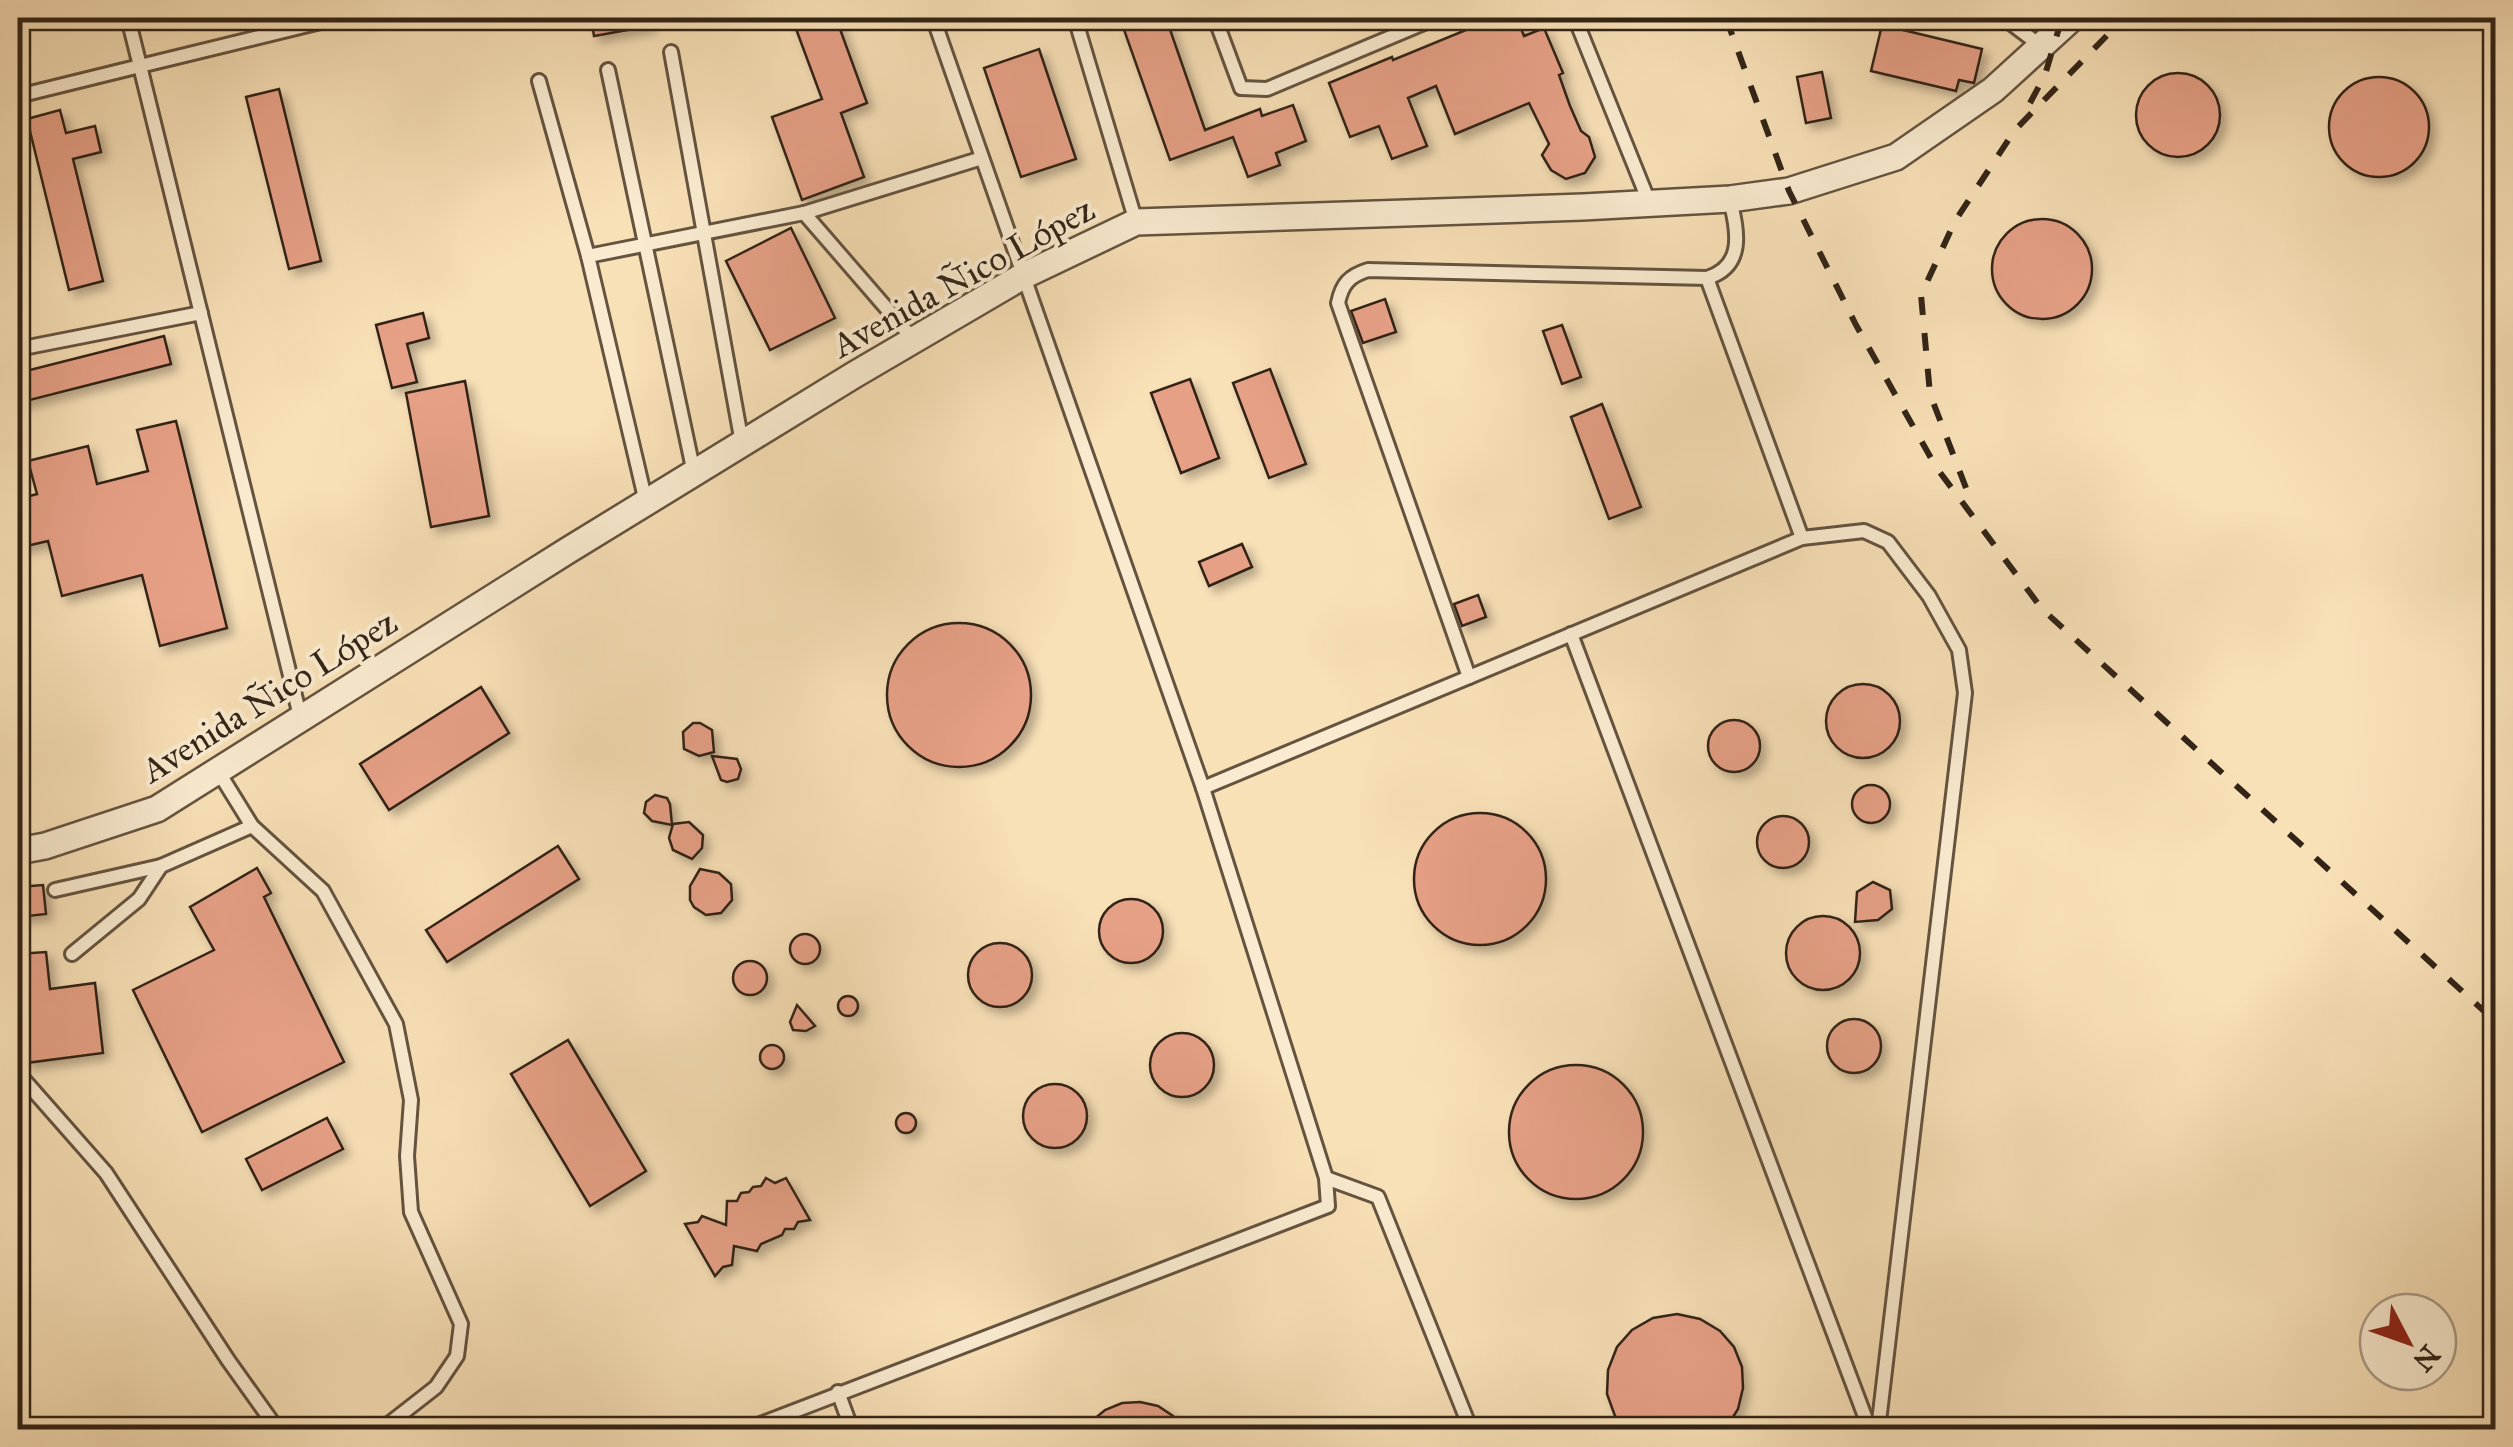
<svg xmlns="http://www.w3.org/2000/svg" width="2513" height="1447" viewBox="0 0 2513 1447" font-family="'IM FELL Great Primer',serif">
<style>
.building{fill:#e6a086;stroke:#322417;stroke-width:2.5;filter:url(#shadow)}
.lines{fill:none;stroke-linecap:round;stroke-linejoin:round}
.service-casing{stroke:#64533f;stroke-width:18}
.minor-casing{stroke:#64533f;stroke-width:30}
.service{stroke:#faebd0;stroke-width:12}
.minor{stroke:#faebd0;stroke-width:25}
.rail{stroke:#322417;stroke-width:6;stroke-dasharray:18 18;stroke-linecap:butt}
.labels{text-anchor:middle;stroke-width:8;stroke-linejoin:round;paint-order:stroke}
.street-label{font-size:35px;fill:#322417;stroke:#faebd0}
</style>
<defs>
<filter id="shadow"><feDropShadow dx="6" dy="6" stdDeviation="5" flood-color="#0004"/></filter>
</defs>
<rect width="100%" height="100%" fill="#f8e0b7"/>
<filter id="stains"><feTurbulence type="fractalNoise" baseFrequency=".002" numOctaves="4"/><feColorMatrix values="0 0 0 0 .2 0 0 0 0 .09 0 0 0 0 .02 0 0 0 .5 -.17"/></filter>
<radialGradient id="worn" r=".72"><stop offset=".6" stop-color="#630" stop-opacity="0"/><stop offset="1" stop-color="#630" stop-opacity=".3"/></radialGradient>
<g class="building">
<polygon points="591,18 650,18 650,26 594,36"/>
<polygon points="792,18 836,18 867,103 841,113 864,177 802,200 772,117 822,99"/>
<polygon points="1140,18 1166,18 1205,130 1260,109 1262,116 1293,105 1306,141 1276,153 1280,165 1248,177 1233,137 1170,160 1122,24"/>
<polygon points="1495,18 1517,18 1524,36 1544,28 1563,73 1559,75 1570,106 1581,131 1589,137 1595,157 1585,173 1566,179 1551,170 1542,155 1549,144 1529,103 1455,134 1436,86 1408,98 1427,146 1392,159 1379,126 1350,137 1329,83 1392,57 1393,60"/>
<polygon points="1882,25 1982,49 1974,83 1959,80 1956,91 1871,71"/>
<polygon points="1039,49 1076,159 1021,177 984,68"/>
<polygon points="1822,72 1831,118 1806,123 1797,77"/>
<circle cx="2178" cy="115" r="42"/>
<circle cx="2379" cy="127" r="50"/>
<polygon points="279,89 321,261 289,269 246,97"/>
<polygon points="60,110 66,133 95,126 101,152 73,159 103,281 69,290 27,119"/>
<circle cx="2042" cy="269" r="50"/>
<polygon points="791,228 835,318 770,350 726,261"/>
<polygon points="1385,299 1396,332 1363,343 1351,311"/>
<polygon points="423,313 429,338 407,344 417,382 392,388 376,325"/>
<polygon points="1562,325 1581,377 1562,384 1543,331"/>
<polygon points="164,336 171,364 18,403 18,373"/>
<polygon points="1270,369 1306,464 1269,478 1233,383"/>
<polygon points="1190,379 1219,458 1181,473 1151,393"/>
<polygon points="465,381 489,516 431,527 406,393"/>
<polygon points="1602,404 1641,507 1609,519 1571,417"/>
<polygon points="176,421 227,628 160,646 142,575 62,596 48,541 18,548 18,499 37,494 28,461 88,446 97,484 148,471 137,430"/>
<polygon points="1242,544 1252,567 1209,586 1199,562"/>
<polygon points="1478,595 1486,617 1462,626 1454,604"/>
<circle cx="959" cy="695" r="72"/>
<circle cx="1863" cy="721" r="37"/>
<polygon points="481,687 509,733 389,810 360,764"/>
<circle cx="1734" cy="746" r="26"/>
<polygon points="693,723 700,723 712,730 714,752 699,756 684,749 683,732"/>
<polygon points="712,756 737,759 741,769 738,779 727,782 721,780"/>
<circle cx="1871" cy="804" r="19"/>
<polygon points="655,795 667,798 670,804 672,825 652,821 644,813 646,802"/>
<circle cx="1480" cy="879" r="66"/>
<circle cx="1783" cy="842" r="26"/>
<polygon points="689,822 703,835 702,848 692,859 673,850 669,838 673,824"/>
<polygon points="558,846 579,879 447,962 426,930"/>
<polygon points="257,868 271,893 264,897 344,1062 202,1132 133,990 214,950 190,907"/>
<polygon points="700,869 719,873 731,884 732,900 721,913 706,915 694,907 690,900 690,886"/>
<polygon points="1873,882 1890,890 1892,909 1878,920 1855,922 1857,892"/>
<polygon points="43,885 46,914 18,917 18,887"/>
<circle cx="1131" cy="931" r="32"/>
<circle cx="1823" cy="953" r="37"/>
<circle cx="805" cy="949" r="15"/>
<circle cx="1000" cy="975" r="32"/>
<polygon points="46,952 50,989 95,983 103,1053 26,1063 18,989 18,954"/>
<circle cx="750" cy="978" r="17"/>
<circle cx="848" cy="1006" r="10"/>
<polygon points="797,1005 815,1026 806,1031 793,1030 790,1022"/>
<circle cx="1854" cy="1046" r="27"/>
<circle cx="1182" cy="1065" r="32"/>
<polygon points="568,1040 646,1171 590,1206 511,1074"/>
<circle cx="772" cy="1057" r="12"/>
<circle cx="1576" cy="1132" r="67"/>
<circle cx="1055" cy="1116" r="32"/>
<circle cx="906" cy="1123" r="10"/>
<polygon points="327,1118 343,1149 262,1190 246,1159"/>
<polygon points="766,1178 775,1183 786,1178 810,1220 798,1222 794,1229 785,1229 782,1235 761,1244 757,1251 734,1246 732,1265 723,1267 715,1276 685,1224 698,1222 702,1216 726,1225 727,1201 737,1201 741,1193 749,1192 753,1187 761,1186"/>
<polygon points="1677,1314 1700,1319 1720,1331 1734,1347 1742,1367 1743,1388 1738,1409 1725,1430 1626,1430 1615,1416 1607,1394 1608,1370 1617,1347 1632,1330 1653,1318"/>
<polygon points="1140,1402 1158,1406 1173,1416 1184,1430 1081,1430 1105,1410 1122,1403"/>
</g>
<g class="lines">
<g class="service-casing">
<g id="service">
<polyline points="128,18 140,66 337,18"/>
<polyline points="1075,18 1136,222"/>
<polyline points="1215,18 1241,88 1267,89 1436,18"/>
<polyline points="1575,18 1649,202"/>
<polyline points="2004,18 2041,46"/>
<polyline points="671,52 742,443"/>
<polyline points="608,70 694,473"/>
<polyline points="539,81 588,256 646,502"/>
<polyline points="18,96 140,66 301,720"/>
<polyline points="804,213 914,340"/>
<polyline points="588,256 804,213 982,158"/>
<polyline points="1707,278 1802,538"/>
<polyline points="18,349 201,313"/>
<polyline points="1571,634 1870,1430"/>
<path d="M 1469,677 L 1338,303 C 1342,284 1349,276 1368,270 L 1707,278 C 1746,266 1737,230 1730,199"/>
<polyline points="18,728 21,735"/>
<polyline points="218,771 252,826 323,891 396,1024 411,1100 407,1156 411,1212 461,1324 457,1356 436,1387 381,1430"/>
<polyline points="1203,788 1802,538 1864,531 1888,542 1929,596 1959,650 1965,693 1878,1430"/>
<polyline points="55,890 161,866"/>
<polyline points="72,954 139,899 161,866 252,826"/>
<polyline points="18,1073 106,1173 228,1360 278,1430"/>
<polyline points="1326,1178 1378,1197 1471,1430"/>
<polyline points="838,1392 852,1430"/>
<polyline points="745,1430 1328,1206 1326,1178 1203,788 935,23"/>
</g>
</g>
<g class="minor-casing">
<polyline id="minor" points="18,851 45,846 157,809 567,551 854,375 1023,276 1136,222 1583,207 1730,199 1789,191 1896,157 1993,90 2072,18"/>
</g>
<use href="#service" class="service"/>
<use href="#minor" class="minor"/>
<g class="rail">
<polyline points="1726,18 1789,191 1856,325 1936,467 2042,609 2496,1022"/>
<polyline points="2030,103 2045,75 2062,18"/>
<polyline points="1966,488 1930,394 1921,295 1955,221 2015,130 2124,18"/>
</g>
</g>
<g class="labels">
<g class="street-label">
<text transform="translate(963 277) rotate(-29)" y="12">Avenida Ñico López</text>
<text transform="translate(269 696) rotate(-32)" y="12">Avenida Ñico López</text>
</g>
</g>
<rect width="2513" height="1447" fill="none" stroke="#f8e0b7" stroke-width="60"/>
<rect x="20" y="20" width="2473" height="1407" fill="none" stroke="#322417" stroke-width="5"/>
<rect x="30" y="30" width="2453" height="1387" fill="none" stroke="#322417" stroke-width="2.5"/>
<g transform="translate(2408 1342) rotate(131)"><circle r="48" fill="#faebd0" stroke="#aa9b86" stroke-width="2.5"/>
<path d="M0-8L18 38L0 25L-18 38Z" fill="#8f2418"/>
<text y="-15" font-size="28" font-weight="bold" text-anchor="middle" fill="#322417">N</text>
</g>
<rect width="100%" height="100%" filter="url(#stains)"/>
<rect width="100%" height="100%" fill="url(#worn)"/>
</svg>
